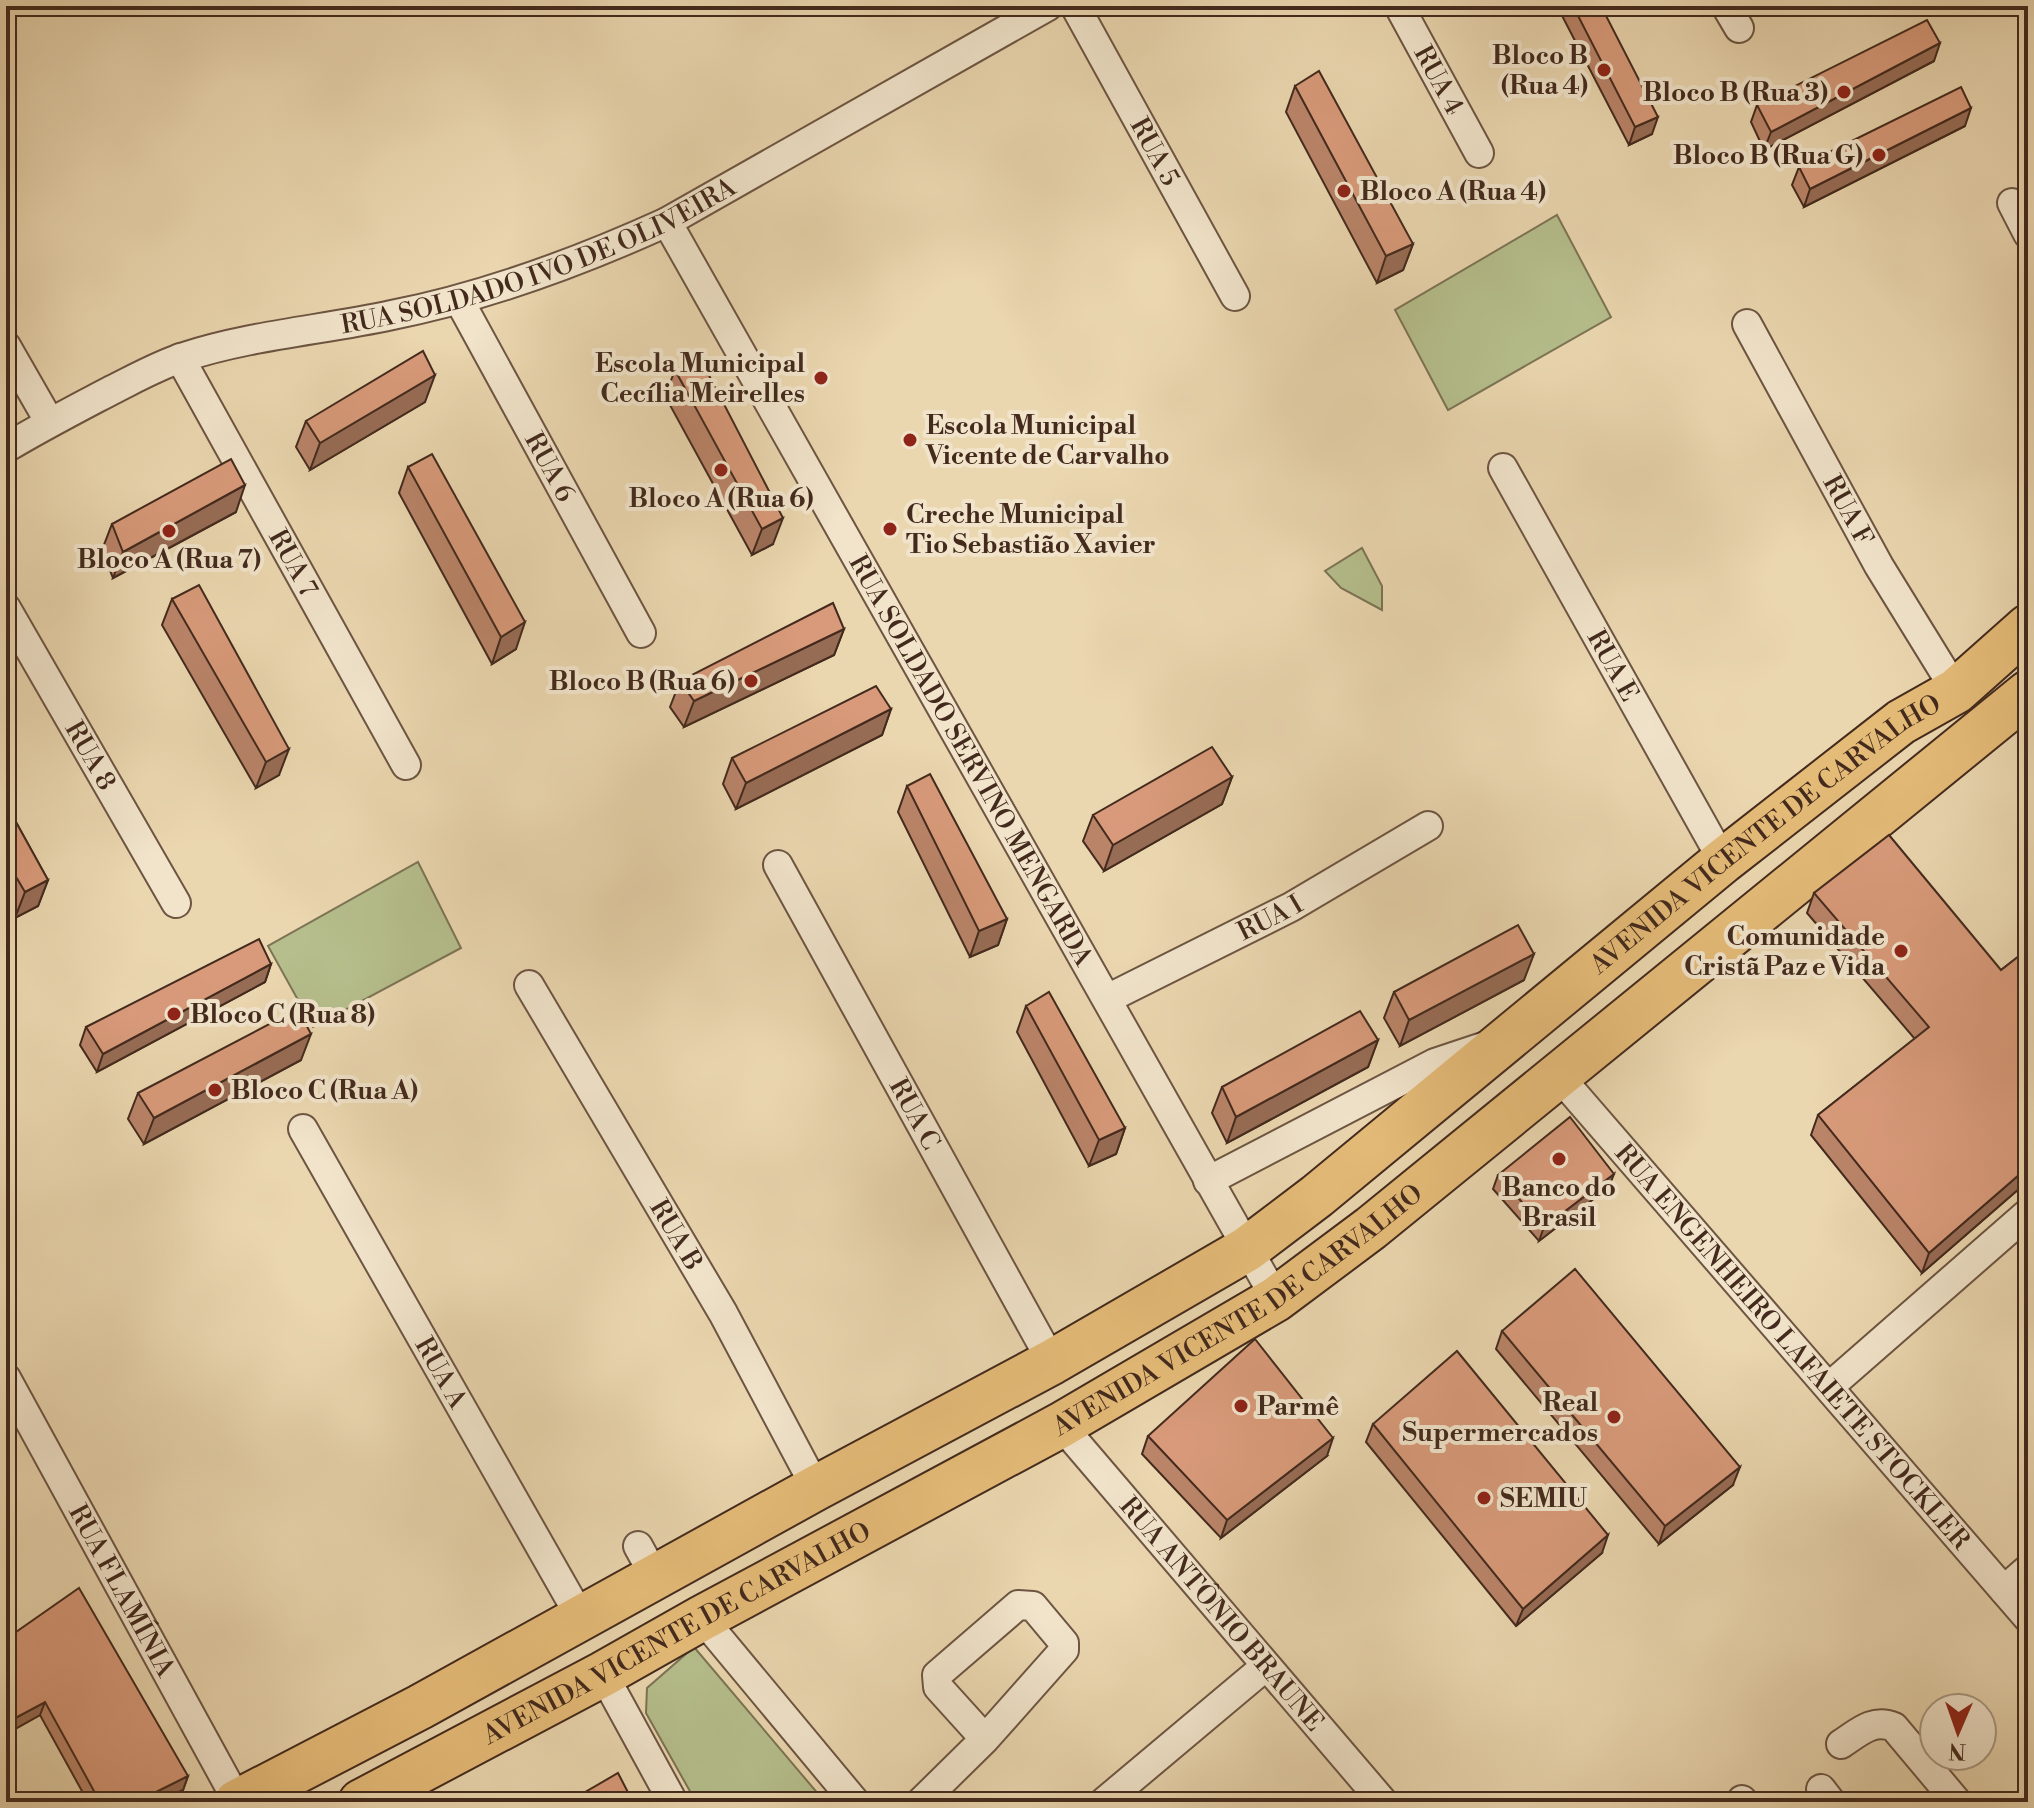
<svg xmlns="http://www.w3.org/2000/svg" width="2034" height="1808" viewBox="0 0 2034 1808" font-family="'Libre Bodoni',serif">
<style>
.green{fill:#b5be8c;stroke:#7c7454;stroke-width:2}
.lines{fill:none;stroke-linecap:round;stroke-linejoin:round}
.street-casing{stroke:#6d5542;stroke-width:32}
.primary-casing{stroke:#432a1d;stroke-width:48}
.street{stroke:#f1e4cb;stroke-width:28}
.primary{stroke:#e5bb78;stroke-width:44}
.wall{fill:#ba8469;stroke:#432a1d;stroke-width:2}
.shaded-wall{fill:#976c55;stroke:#432a1d;stroke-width:2}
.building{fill:#d89a7a;stroke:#432a1d;stroke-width:2}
.poi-dot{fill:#8f2418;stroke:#f1e4cb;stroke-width:3}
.labels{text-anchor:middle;stroke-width:8;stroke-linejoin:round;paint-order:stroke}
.poi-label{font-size:26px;font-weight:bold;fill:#432a1d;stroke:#f1e4cb;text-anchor:end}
.street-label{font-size:26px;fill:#432a1d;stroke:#f1e4cb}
</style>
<rect width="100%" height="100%" fill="#ead6af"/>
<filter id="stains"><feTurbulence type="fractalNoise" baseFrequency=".0025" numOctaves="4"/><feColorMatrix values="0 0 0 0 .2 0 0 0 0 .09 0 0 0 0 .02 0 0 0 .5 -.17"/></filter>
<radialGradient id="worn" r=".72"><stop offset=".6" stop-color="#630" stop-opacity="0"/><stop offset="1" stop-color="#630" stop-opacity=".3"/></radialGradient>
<g class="green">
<polygon points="1557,215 1611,317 1448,410 1395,310"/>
<polygon points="1362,548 1382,586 1382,610 1341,588 1325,571"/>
<polygon points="418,862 461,948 313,1027 268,946"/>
<polygon points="694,1647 825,1802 696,1802 646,1713 647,1688"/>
</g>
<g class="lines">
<g class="street-casing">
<g id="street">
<path id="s1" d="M 1075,6 L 1235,296"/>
<path id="s2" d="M 1399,6 L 1479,153"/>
<polyline points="1726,6 1739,28"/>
<polyline points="2012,203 2028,234"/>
<path id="s3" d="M 667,222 L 1276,1299"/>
<path id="s4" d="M 459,300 L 641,633"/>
<path id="s5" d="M 1747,324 L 1879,566 L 1956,691"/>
<polyline points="6,346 49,421"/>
<path id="s6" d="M 180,358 L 406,765"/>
<path id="s7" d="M 6,448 C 41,427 76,409 112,390 C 136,378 159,365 184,357 C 251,335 323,330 392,315 C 488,296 579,262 667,222 L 1048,6"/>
<path id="s8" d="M 1503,468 L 1723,861"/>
<path id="s9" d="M 6,608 L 176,903"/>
<path id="s10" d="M 778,865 L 1052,1362"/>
<path id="s11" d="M 529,985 L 723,1313 L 816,1488"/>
<path id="s12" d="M 1107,999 L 1291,907 L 1428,826"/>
<path id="s13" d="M 1557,1074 L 2028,1618"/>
<path id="s14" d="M 303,1129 L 581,1618"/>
<polyline points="1208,1181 1435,1063 1483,1047"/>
<path id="s15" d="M 6,1378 L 238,1802"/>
<polyline points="1829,1387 2028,1213"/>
<path id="s16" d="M 1061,1425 L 1383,1802"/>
<polyline points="638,1546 655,1577"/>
<polyline points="2004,1590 2028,1569"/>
<polyline points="702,1618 855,1802"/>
<polyline points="603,1674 673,1802"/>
<path d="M 1841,1744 C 1858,1733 1873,1718 1894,1727 L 1957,1802"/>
<polyline points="1821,1789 1831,1802"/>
<polyline points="921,1802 985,1739 938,1687 937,1675 1018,1605 1033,1606 1064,1643 1064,1650 985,1739"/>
<polyline points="1104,1802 1266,1666"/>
<polyline points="1741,1802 1742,1800"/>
</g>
</g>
<g class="primary-casing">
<g id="primary">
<path id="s17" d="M 237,1802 L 420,1707 L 816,1488 L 1052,1362 L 1247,1249 L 1317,1196 L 1723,861 L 1901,722 L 1956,691 L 2028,627"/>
<path id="s18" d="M 361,1802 L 603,1674 L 702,1618 L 1061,1425 L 1276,1299 L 1371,1228 L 2028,693"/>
</g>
</g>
<use href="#street" class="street"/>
<use href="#primary" class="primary"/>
</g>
<g class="wall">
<polygon points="1557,6 1601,6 1652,134 1629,145"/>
<polygon points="1934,61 1764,150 1751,122 1757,105"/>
<polygon points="1295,86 1413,244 1403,270 1377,283 1286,112"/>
<polygon points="1965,126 1804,207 1792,185 1799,167"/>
<polygon points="675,370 773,544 752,555 665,396"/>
<polygon points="425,402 310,470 296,447 306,421"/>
<polygon points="408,467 516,649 492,664 399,493"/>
<polygon points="236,512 113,578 102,550 112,524"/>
<polygon points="172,599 279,775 256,788 162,625"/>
<polygon points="844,629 834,655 684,727 670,707 680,681"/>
<polygon points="891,709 882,735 736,809 723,784 732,758"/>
<polygon points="1232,777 1222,804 1104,871 1083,841 1093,815"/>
<polygon points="907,786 1007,919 998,945 970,957 898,812"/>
<polygon points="6,804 48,880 38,906 15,918 6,902"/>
<polygon points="1814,893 2001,970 2028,949 2028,1181 1922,1273 1811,1135 1818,1115 1915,1039 1807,913"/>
<polygon points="271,964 265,982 97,1072 80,1045 86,1027"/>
<polygon points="1524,980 1400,1046 1384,1018 1394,992"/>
<polygon points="1026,1006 1125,1128 1116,1154 1089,1166 1017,1032"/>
<polygon points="1378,1040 1368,1067 1227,1143 1212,1113 1222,1087"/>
<polygon points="301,1060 144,1144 128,1119 138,1093"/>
<polygon points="1498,1175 1609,1187 1539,1241 1493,1189"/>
<polygon points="1502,1331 1733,1485 1659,1544 1496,1349"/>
<polygon points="1373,1424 1602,1553 1516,1626 1366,1442"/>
<polygon points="1148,1436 1327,1456 1221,1538 1142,1454"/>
<polygon points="6,1639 188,1776 183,1790 158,1802 88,1802 40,1715 6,1734"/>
</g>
<g class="shaded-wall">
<polygon points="1940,43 1934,61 1764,150 1771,132"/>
<polygon points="1971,108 1965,126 1804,207 1810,189"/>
<polygon points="1658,117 1652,134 1629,145 1635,127"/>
<polygon points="1413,244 1403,270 1377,283 1386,256"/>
<polygon points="435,375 425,402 310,470 320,443"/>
<polygon points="245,485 236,512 113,578 123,552"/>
<polygon points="783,518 773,544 752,555 762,529"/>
<polygon points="525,622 516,649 492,664 501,637"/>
<polygon points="844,629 834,655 684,727 694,701"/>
<polygon points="891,709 882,735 736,809 746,783"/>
<polygon points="289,749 279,775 256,788 266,762"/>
<polygon points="1232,777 1222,804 1104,871 1113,845"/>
<polygon points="48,880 38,906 15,918 25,892"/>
<polygon points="1007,919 998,945 970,957 979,931"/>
<polygon points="1534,954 1524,980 1400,1046 1409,1020"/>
<polygon points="271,964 265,982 97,1072 103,1054"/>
<polygon points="311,1034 301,1060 144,1144 154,1118"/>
<polygon points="1378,1040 1368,1067 1227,1143 1236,1117"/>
<polygon points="1125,1128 1116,1154 1089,1166 1099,1140"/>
<polygon points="2028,1167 2028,1181 1922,1273 1929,1253"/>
<polygon points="1614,1174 1609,1187 1539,1241 1544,1227"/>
<polygon points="1333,1438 1327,1456 1221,1538 1227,1520"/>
<polygon points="1740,1467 1733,1485 1659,1544 1665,1526"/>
<polygon points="1608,1535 1602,1553 1516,1626 1523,1609"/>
<polygon points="45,1702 40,1715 6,1734 6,1723"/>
<polygon points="188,1776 183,1790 158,1802 136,1802"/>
</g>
<g class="building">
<polygon points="1573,6 1601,6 1658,117 1635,127"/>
<polygon points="1927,20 1940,43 1771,132 1757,105"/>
<polygon points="1319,71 1413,244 1386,256 1295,86"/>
<polygon points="1961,87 1971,108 1810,189 1799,167"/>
<polygon points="423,351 435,375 320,443 306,421"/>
<polygon points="700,358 783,518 762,529 675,370"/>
<polygon points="432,454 525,622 501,637 408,467"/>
<polygon points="231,459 245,485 123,552 112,524"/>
<polygon points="199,585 289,749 266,762 172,599"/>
<polygon points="833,603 844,629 694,701 680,681"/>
<polygon points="876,686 891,709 746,783 732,758"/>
<polygon points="1212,747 1232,777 1113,845 1093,815"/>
<polygon points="930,774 1007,919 979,931 907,786"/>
<polygon points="6,804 48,880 25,892 6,860"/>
<polygon points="1889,835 2001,970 2028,949 2028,1167 1929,1253 1818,1115 1929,1027 1814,893"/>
<polygon points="1518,925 1534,954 1409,1020 1394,992"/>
<polygon points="259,939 271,964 103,1054 86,1027"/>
<polygon points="1049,992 1125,1128 1099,1140 1026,1006"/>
<polygon points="298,1009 311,1034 154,1118 138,1093"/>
<polygon points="1360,1011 1378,1040 1236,1117 1222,1087"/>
<polygon points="1570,1117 1614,1174 1544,1227 1498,1175"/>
<polygon points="1575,1269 1740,1467 1665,1526 1502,1331"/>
<polygon points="1255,1339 1333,1438 1227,1520 1148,1436"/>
<polygon points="1457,1351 1608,1535 1523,1609 1373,1424"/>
<polygon points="79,1588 188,1776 136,1802 100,1802 45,1702 6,1723 6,1639"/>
<polygon points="618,1773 633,1802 568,1802"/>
</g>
<g class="poi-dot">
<circle cx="1604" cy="70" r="8"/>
<circle cx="1844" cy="92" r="8"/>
<circle cx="1879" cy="155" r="8"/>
<circle cx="1344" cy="191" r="8"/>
<circle cx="821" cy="378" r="8"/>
<circle cx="910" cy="440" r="8"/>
<circle cx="721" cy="470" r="8"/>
<circle cx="890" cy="529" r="8"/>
<circle cx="169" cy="531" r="8"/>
<circle cx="751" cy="681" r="8"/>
<circle cx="1901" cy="951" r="8"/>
<circle cx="174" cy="1014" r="8"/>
<circle cx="215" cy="1090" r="8"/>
<circle cx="1559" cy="1159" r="8"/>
<circle cx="1241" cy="1406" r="8"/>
<circle cx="1614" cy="1417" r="8"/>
<circle cx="1484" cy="1498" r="8"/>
</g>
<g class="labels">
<g class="poi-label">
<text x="1588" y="64">Bloco B<tspan x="1588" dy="30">(Rua 4)</tspan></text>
<text x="1828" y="101">Bloco B (Rua 3)</text>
<text x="1863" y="164">Bloco B (Rua G)</text>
<text x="1360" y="200" text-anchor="start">Bloco A (Rua 4)</text>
<text x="805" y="372">Escola Municipal<tspan x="805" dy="30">Cecília Meirelles</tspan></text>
<text x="926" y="434" text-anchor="start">Escola Municipal<tspan x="926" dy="30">Vicente de Carvalho</tspan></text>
<text x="721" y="507" text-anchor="middle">Bloco A (Rua 6)</text>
<text x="906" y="523" text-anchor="start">Creche Municipal<tspan x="906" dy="30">Tio Sebastião Xavier</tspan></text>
<text x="169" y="568" text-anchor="middle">Bloco A (Rua 7)</text>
<text x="735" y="690">Bloco B (Rua 6)</text>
<text x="1885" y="945">Comunidade<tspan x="1885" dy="30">Cristã Paz e Vida</tspan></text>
<text x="190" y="1023" text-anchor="start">Bloco C (Rua 8)</text>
<text x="231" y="1099" text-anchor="start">Bloco C (Rua A)</text>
<text x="1559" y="1196" text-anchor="middle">Banco do<tspan x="1559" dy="30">Brasil</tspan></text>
<text x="1598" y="1411">Real<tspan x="1598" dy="30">Supermercados</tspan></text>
<text x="1257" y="1415" text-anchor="start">Parmê</text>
<text x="1500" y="1507" text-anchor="start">SEMIU</text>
</g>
<g class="street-label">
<text dy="9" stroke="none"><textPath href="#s2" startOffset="84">RUA 4</textPath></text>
<text dy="9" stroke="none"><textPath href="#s1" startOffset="166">RUA 5</textPath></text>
<text dy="9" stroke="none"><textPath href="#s7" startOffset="570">RUA SOLDADO IVO DE OLIVEIRA</textPath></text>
<text dy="9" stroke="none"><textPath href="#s4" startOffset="190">RUA 6</textPath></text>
<text dy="9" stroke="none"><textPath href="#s5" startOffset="212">RUA F</textPath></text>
<text dy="9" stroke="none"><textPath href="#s6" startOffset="234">RUA 7</textPath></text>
<text dy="9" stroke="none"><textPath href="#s8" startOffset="226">RUA E</textPath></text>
<text dy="9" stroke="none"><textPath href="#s9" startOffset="170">RUA 8</textPath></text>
<text dy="9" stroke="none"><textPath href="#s3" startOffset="618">RUA SOLDADO SERVINO MENGARDA</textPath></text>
<text dy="9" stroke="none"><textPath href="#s17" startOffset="1816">AVENIDA VICENTE DE CARVALHO</textPath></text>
<text dy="9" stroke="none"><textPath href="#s12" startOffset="182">RUA I</textPath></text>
<text dy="9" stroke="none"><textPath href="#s10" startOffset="284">RUA C</textPath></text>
<text dy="9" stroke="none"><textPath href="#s11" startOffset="290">RUA B</textPath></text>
<text dy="9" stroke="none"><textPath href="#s18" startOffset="1006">AVENIDA VICENTE DE CARVALHO</textPath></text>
<text dy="9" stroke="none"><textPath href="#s13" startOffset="360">RUA ENGENHEIRO LAFAIETE STOCKLER</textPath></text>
<text dy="9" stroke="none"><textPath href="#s14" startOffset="280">RUA A</textPath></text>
<text dy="9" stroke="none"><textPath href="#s15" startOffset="242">RUA FLAMÍNIA</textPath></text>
<text dy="9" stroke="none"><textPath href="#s16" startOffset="248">RUA ANTÔNIO BRAUNE</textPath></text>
<text dy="9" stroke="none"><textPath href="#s18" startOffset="358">AVENIDA VICENTE DE CARVALHO</textPath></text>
</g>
</g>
<rect width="2034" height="1808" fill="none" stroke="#ead6af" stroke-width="32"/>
<rect x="8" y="8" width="2018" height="1792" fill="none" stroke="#432a1d" stroke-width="4"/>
<rect x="16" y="16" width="2002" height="1776" fill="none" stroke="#432a1d" stroke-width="2"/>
<g transform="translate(1958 1732) rotate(182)"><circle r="38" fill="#f1e4cb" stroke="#ab9a85" stroke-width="2"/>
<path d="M0-6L14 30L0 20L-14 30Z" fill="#8f2418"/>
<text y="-12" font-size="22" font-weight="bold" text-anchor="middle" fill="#432a1d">N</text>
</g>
<rect width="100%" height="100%" filter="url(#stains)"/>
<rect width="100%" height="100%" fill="url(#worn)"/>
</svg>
